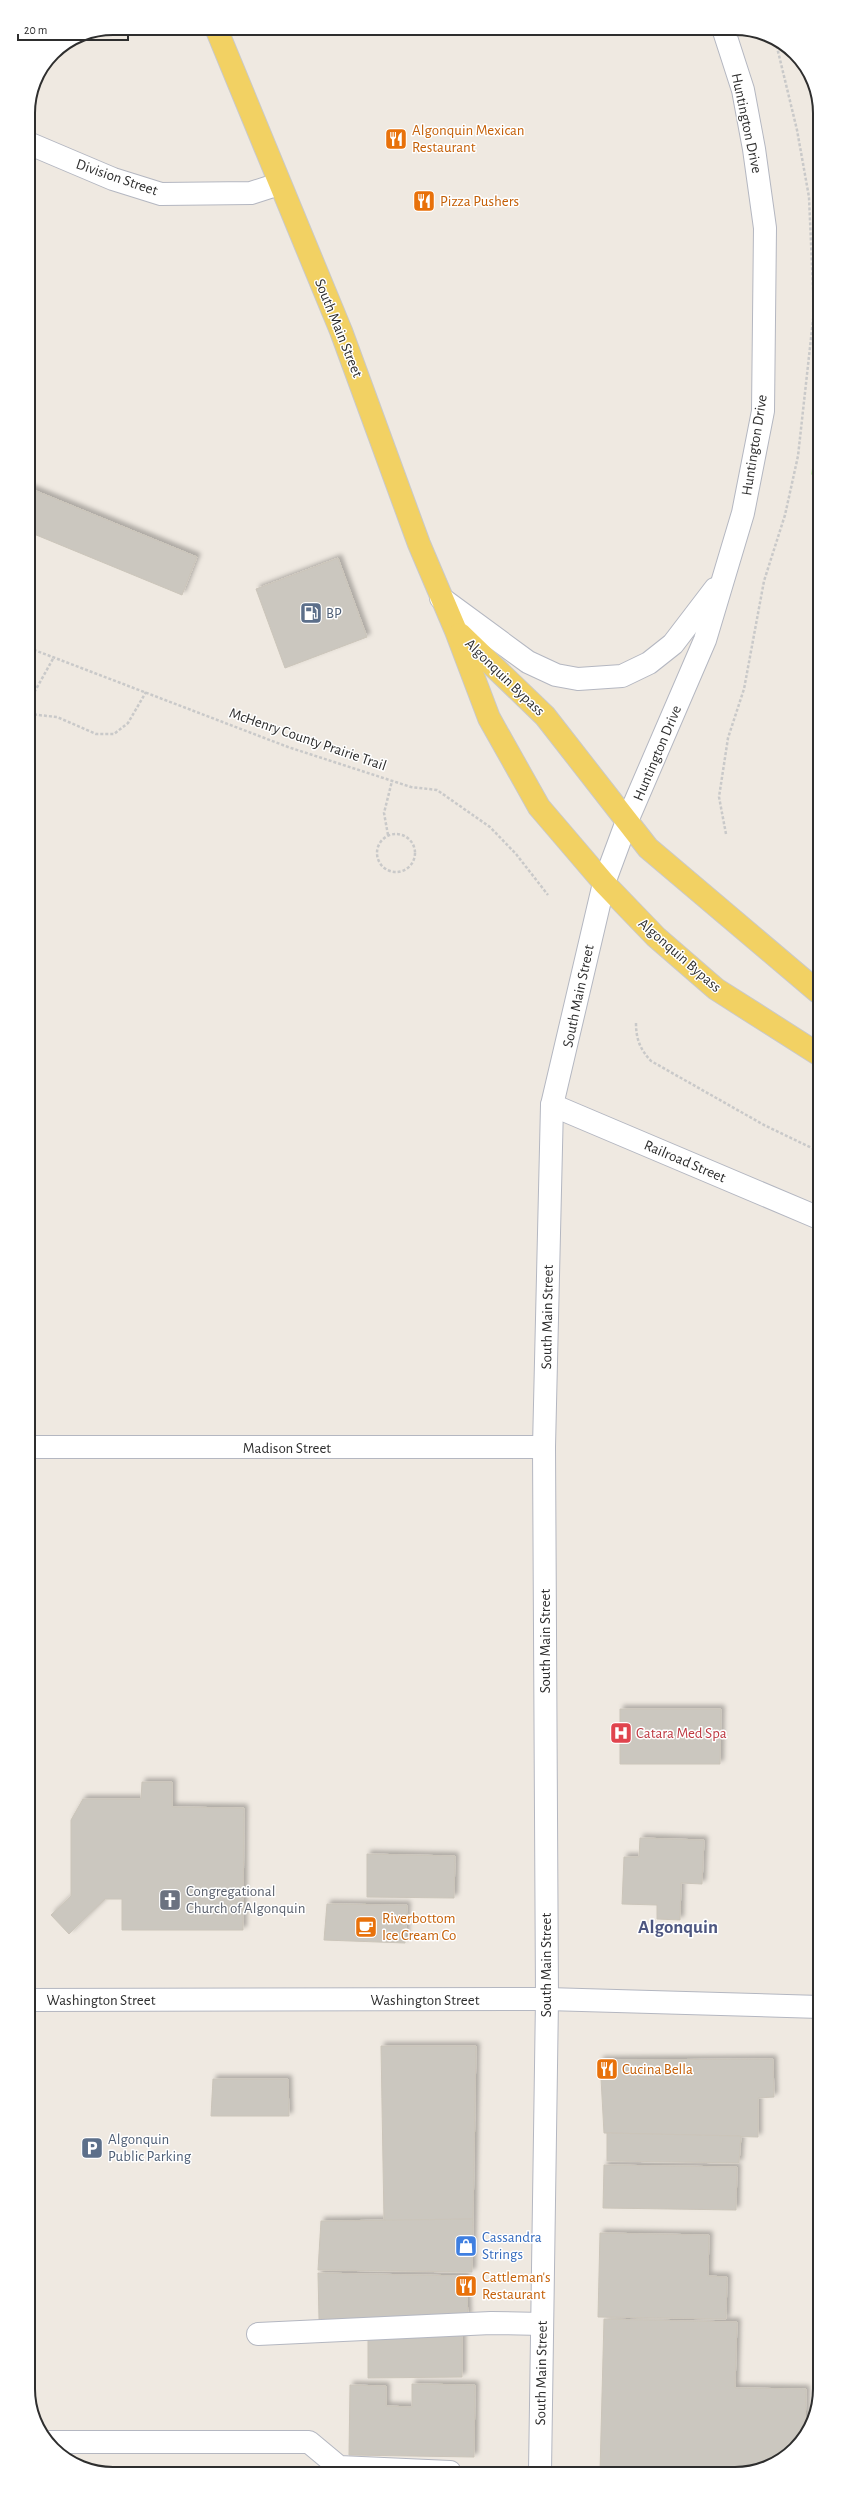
<svg xmlns="http://www.w3.org/2000/svg" width="848" height="2502" viewBox="0 0 848 2502" font-family="'Alegreya Sans',sans-serif">
<style>
.green{fill:#b6e59e}
.building{fill:#cbc7bf;stroke:#cbc5ba;filter:url(#shadow)}
.lines{fill:none;stroke-linecap:round;stroke-linejoin:round}
.minor-casing{stroke:#b4b7c1;stroke-width:24}
.major-casing{stroke:#c9c9c9;stroke-width:24}
.path{stroke:#c9c9c9;stroke-width:2.5;stroke-dasharray:3 2;stroke-linecap:butt}
.minor{stroke:#fff;stroke-width:22}
.major{stroke:#f2d163;stroke-width:22}
.labels{text-anchor:middle;stroke-width:3;stroke-linejoin:round;paint-order:stroke}
.street-label{font-size:15px;fill:#2e2e2e;stroke:#fff}
.food-label{font-size:15px;fill:#c56008;stroke:#fff;text-anchor:start}
.service-label{font-size:15px;fill:#4e5e75;stroke:#fff;text-anchor:start}
.health-label{font-size:15px;fill:#be3a42;stroke:#fff;text-anchor:start}
.worship-label{font-size:15px;fill:#5b616d;stroke:#fff;text-anchor:start}
.shop-label{font-size:15px;fill:#366cbe;stroke:#fff;text-anchor:start}
.district-label{font-size:19px;font-weight:bold;fill:#4d5680;stroke:#fff}
.rim{fill:none;stroke:#2e2e2e;stroke-width:2}
</style>
<defs>
<filter id="shadow"><feDropShadow dx="3.5" dy="-3.5" stdDeviation="2" flood-color="#0004"/></filter>
</defs>
<rect width="100%" height="100%" fill="#efe9e1"/>
<polygon class="green" points="818,431 818,469 811,475"/>
<g class="building">
<polygon points="29,488 197,557 182,595 29,532"/>
<polygon points="338,558 367,637 285,668 256,589"/>
<polygon points="620,1709 721,1709 720,1764 620,1764"/>
<polygon points="142,1782 172,1782 172,1807 244,1808 243,1930 122,1930 122,1899 105,1899 69,1934 51,1915 71,1896 71,1820 83,1799 141,1799"/>
<polygon points="640,1838 704,1840 702,1884 681,1883 680,1920 657,1919 657,1905 622,1904 624,1857 639,1857"/>
<polygon points="367,1854 455,1856 454,1898 367,1897"/>
<polygon points="327,1904 407,1905 405,1943 324,1940"/>
<polygon points="381,2046 476,2046 473,2219 384,2221"/>
<polygon points="773,2059 774,2097 758,2098 758,2137 604,2133 600,2060"/>
<polygon points="213,2079 288,2079 289,2116 211,2116"/>
<polygon points="607,2133 741,2136 739,2163 607,2161"/>
<polygon points="604,2165 737,2167 736,2210 603,2208"/>
<polygon points="473,2219 472,2272 318,2270 321,2221"/>
<polygon points="600,2233 709,2235 708,2276 727,2277 726,2319 598,2317"/>
<polygon points="318,2273 466,2276 468,2317 319,2319"/>
<polygon points="604,2319 737,2322 735,2388 806,2389 805,2433 802,2441 757,2471 600,2472"/>
<polygon points="462,2332 462,2377 368,2378 368,2333"/>
<polygon points="412,2384 475,2385 474,2457 349,2455 350,2385 386,2386 386,2406 412,2407"/>
</g>
<g class="lines">
<g class="minor-casing">
<g id="minor">
<polyline points="28,143 113,179 161,194 251,193 279,184"/>
<polyline points="441,598 528,662 556,675 578,679 622,676 649,663 673,644 715,589"/>
<polyline points="552,1105 819,1218"/>
<polyline points="30,1447 544,1447"/>
<polyline points="30,2000 547,1999 820,2007"/>
<polyline points="258,2334 491,2323 542,2324"/>
<polyline points="50,2442 309,2442 339,2467 450,2472"/>
<polyline points="540,2472 547,1999 544,1447 552,1105 604,883 627,821 705,640 743,513 763,411 765,228 754,149 743,90 723,28"/>
</g>
</g>
<g class="major-casing">
<g id="major">
<polyline points="216,28 341,331 419,544 456,631 489,718 539,807 604,883 656,937 716,989 818,1054"/>
<polyline points="460,634 545,716 648,848 818,992"/>
</g>
</g>
<g class="path">
<polyline points="29,648 288,747 411,787 437,790 490,827 516,854 548,895"/>
<polyline points="29,689 35,691 54,657"/>
<polyline points="29,714 57,717 96,734 114,734 128,723 146,692"/>
<polyline points="29,733 29,747"/>
<circle cx="396" cy="853" r="19"/>
<polyline points="726,834 719,797 728,738 744,689 764,581 785,515 798,456 814,311 809,197 797,130 776,43"/>
<polyline points="388,835 384,813 392,781"/>
<path d="M 636,1023 C 636,1039 640,1049 651,1061 L 764,1125 L 818,1151"/>
</g>
<use href="#minor" class="minor"/>
<use href="#major" class="major"/>
</g>
<defs>
<g id="restaurant-square" transform="scale(1.15)"><rect x="-9" y="-9" width="18" height="18" rx="4" fill="#e8710a" stroke="#fff"/><path d="M-5-6h1v4h1v-4h1v4h1v-4h1v5L-1.5 .5V6h-2V.5L-5-1ZM5-6V6H3V1.5H1.5Q1.5-4 5-6Z" fill="#fff"/></g>
<g id="fuel-square" transform="scale(1.15)"><rect x="-9" y="-9" width="18" height="18" rx="4" fill="#5c6f8a" stroke="#fff"/><path d="M-5.5-6h7V0h2V4h1.3V-2.5L3-4.5l.8-.8L6-3V5H2.5V1h-1V6h-7ZM-4.2-4.7v3.2H.2V-4.7Z" fill="#fff"/></g>
<g id="hospital-square" transform="scale(1.15)"><rect x="-9" y="-9" width="18" height="18" rx="4" fill="#e0444e" stroke="#fff"/><path d="M-5-5h3v3.5h4V-5h3V5h-3V1.5h-4V5h-3Z" fill="#fff"/></g>
<g id="church-square" transform="scale(1.15)"><rect x="-9" y="-9" width="18" height="18" rx="4" fill="#6b7280" stroke="#fff"/><path d="M-1.2-6h2.4v3.5h3.3v2.4h-3.3V6h-2.4V-.1h-3.3v-2.4h3.3Z" fill="#fff"/></g>
<g id="cafe-square" transform="scale(1.15)"><rect x="-9" y="-9" width="18" height="18" rx="4" fill="#e8710a" stroke="#fff"/><path d="M-5.5-4.5H6V0H3Q3 3.5 0 3.5H-2.5Q-5.5 3.5-5.5 0ZM3-3.2v2h1.7v-2ZM-6 4.5H4V6H-6Z" fill="#fff"/></g>
<g id="parking-square" transform="scale(1.15)"><rect x="-9" y="-9" width="18" height="18" rx="4" fill="#5c6f8a" stroke="#fff"/><path d="M-3.5-5.5H1a3.5 3.5 0 0 1 0 7H-1V5.5H-3.5ZM-1-3.4V-.6H.8a1.4 1.4 0 0 0 0-2.8Z" fill="#fff"/></g>
<g id="shop-square" transform="scale(1.15)"><rect x="-9" y="-9" width="18" height="18" rx="4" fill="#3f7fe0" stroke="#fff"/><path d="M-5-2.5h2.3a2.7 3.5 0 0 1 5.4 0H5L5.5 6h-11ZM-1.5-2.5h3a1.5 2.3 0 0 0-3 0Z" fill="#fff"/></g>
</defs>
<g fill-rule="evenodd">
<use href="#restaurant-square" x="396" y="139"/>
<use href="#restaurant-square" x="424" y="201"/>
<use href="#fuel-square" x="311" y="613"/>
<use href="#hospital-square" x="621" y="1733"/>
<use href="#church-square" x="170" y="1900"/>
<use href="#cafe-square" x="366" y="1927"/>
<use href="#restaurant-square" x="607" y="2069"/>
<use href="#parking-square" x="92" y="2148"/>
<use href="#shop-square" x="466" y="2246"/>
<use href="#restaurant-square" x="466" y="2286"/>
</g>
<g class="labels">
<g class="street-label">
<text transform="translate(747 123) rotate(78)" y="5">Huntington Drive</text>
<text transform="translate(117 177) rotate(19)" y="5">Division Street</text>
<text transform="translate(339 328) rotate(68)" y="5">South Main Street</text>
<text transform="translate(754 445) rotate(-81)" y="5">Huntington Drive</text>
<text transform="translate(505 677) rotate(44)" y="5">Algonquin Bypass</text>
<text transform="translate(308 739) rotate(19)" y="5">McHenry County Prairie Trail</text>
<text transform="translate(657 753) rotate(-67)" y="5">Huntington Drive</text>
<text transform="translate(680 955) rotate(41)" y="5">Algonquin Bypass</text>
<text transform="translate(578 996) rotate(-78)" y="5">South Main Street</text>
<text transform="translate(685 1161) rotate(23)" y="5">Railroad Street</text>
<text transform="translate(547 1317) rotate(-89)" y="5">South Main Street</text>
<text x="287" y="1453">Madison Street</text>
<text transform="translate(545 1641) rotate(-90)" y="5">South Main Street</text>
<text transform="translate(546 1965) rotate(-90)" y="5">South Main Street</text>
<text x="101" y="2005">Washington Street</text>
<text x="425" y="2005">Washington Street</text>
<text transform="translate(541 2373) rotate(-89)" y="5">South Main Street</text>
</g>
<g class="food-label">
<text x="412" y="135">Algonquin Mexican<tspan x="412" dy="17">Restaurant</tspan></text>
<text x="440" y="206">Pizza Pushers</text>
<text x="382" y="1923">Riverbottom<tspan x="382" dy="17">Ice Cream Co</tspan></text>
<text x="622" y="2074">Cucina Bella</text>
<text x="482" y="2282">Cattleman's<tspan x="482" dy="17">Restaurant</tspan></text>
</g>
<g class="service-label">
<text x="326" y="618">BP</text>
<text x="108" y="2144">Algonquin<tspan x="108" dy="17">Public Parking</tspan></text>
</g>
<g class="health-label">
<text x="636" y="1738">Catara Med Spa</text>
</g>
<g class="worship-label">
<text x="186" y="1896">Congregational<tspan x="186" dy="17">Church of Algonquin</tspan></text>
</g>
<g class="shop-label">
<text x="482" y="2242">Cassandra<tspan x="482" dy="17">Strings</tspan></text>
</g>
<g class="district-label">
<text x="678" y="1933">Algonquin</text>
</g>
</g>
<path d="M0 0H848V2502H0ZM113 35H735A78 78 0 0 1 813 113V2389A78 78 0 0 1 735 2467H113A78 78 0 0 1 35 2389V113A78 78 0 0 1 113 35Z" fill="#fff" fill-rule="evenodd"/>
<path class="rim" d="M113 35H735A78 78 0 0 1 813 113V2389A78 78 0 0 1 735 2467H113A78 78 0 0 1 35 2389V113A78 78 0 0 1 113 35Z"/>
<path d="M18 34v6h110v-6" fill="none" stroke="#2e2e2e" stroke-width="2"/>
<text x="24" y="34" font-size="12" fill="#2e2e2e" stroke="#ffffff" stroke-width="3" paint-order="stroke">20 m</text>
</svg>
